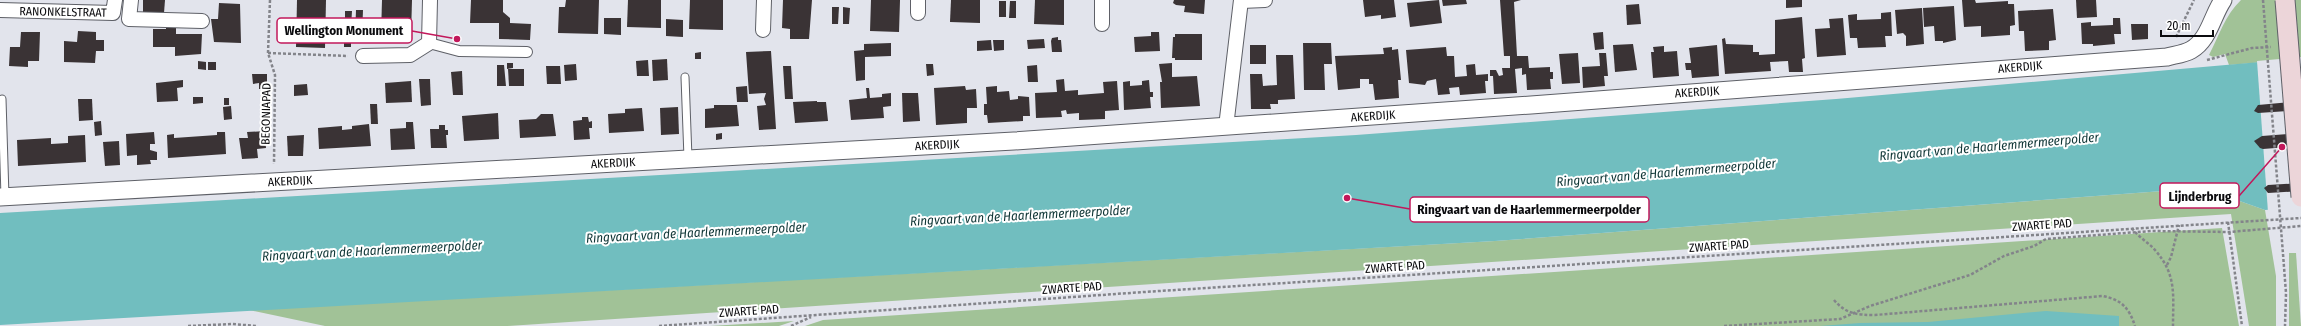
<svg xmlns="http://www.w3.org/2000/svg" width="2301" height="326" viewBox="0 0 2301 326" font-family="'Fira Sans Condensed',sans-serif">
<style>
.green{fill:#a1c297}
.water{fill:#71bebf}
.pier{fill:#e2e4ec}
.building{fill:#3a3335}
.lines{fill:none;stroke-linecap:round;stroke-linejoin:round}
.service-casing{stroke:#5e6067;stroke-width:9}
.pedestrian-casing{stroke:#5e6067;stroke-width:12}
.minor-casing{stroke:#5e6067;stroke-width:16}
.tertiary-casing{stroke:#5e6067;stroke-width:19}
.path{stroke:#83848a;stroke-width:2.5;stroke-dasharray:3 2;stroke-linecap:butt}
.service{stroke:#fff;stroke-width:7}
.pedestrian{stroke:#fff;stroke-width:10}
.minor{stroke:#fff;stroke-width:14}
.tertiary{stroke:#fff;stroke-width:17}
.secondary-bridge-casing{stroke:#5e6067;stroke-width:21;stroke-linecap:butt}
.path-bridge{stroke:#83848a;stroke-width:2.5;stroke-dasharray:3 2;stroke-linecap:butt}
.secondary-bridge{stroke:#ecd5d9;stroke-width:19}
.labels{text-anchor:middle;stroke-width:4;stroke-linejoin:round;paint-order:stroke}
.street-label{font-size:12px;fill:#0b0b0e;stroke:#fff}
.water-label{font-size:13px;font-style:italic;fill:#0e3535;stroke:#fff}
.leader{fill:none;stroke:#c2185b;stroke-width:1.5}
.callout-dot{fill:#c2185b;stroke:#fff;stroke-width:1.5}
.callout{fill:#fff;stroke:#c2185b;stroke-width:1.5}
.callout-label{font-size:13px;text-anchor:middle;font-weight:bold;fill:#0b0b0e}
</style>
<rect width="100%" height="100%" fill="#e2e4ec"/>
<g class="green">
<path d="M 2241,0 L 2301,0 L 2301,59 L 2229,65 L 2225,54 L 2213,57 L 2209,55 C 2219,36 2225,15 2241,0 Z"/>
<polygon points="2203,188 2265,210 2276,276 2276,326 2249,326 2231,214 508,326 325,326 249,310 1495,241"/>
<polygon points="2222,228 2239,326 2119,326 2119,316 1927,326 805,326 823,320"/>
<polygon points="2289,253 2296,253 2301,326 2289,326"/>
<polygon points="794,321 779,326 710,326"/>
</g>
<g class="water">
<polygon points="2260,62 2301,207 2265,210 2203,188 1495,241 0,325 0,213 1356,135 1836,99"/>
<polygon points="2046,311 2119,316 2119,326 1820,326 1860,323 1928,322"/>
</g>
<polygon class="pier" points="2301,57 2301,209 2268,212 2257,61"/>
<g class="building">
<polygon points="143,0 165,0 164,13 143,12"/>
<polygon points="297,0 326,0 325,48 296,47"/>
<polygon points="382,0 412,0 411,36 381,35"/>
<polygon points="471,0 503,0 503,12 510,18 510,23 531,24 530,40 499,39 499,23 470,23"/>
<polygon points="566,0 599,0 598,34 558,33 559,7 565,7"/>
<polygon points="628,0 661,0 661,28 627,27"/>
<polygon points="690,0 723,0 723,30 689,29"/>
<polygon points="783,0 812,0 809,39 790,39 790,29 782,28"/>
<polygon points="871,0 900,0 899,32 870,31"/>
<polygon points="951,0 980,0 980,23 950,22"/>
<polygon points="1035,0 1064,0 1064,25 1034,24"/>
<polygon points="1174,0 1205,0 1204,14 1184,12 1185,6 1176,5 1173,3"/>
<polygon points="1363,0 1394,0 1396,17 1381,19 1381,15 1365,17"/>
<polygon points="1439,0 1442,23 1410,27 1407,3"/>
<polygon points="1442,0 1466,0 1467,4 1443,6"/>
<polygon points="1500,0 1521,0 1514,2 1517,56 1528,56 1529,68 1550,67 1550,72 1553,72 1553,79 1550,79 1551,89 1527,90 1526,74 1522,75 1522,68 1515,69 1517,93 1494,94 1493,76 1490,76 1490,70 1496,70 1499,76 1503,75 1502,68 1510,68 1510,56 1504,56"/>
<polygon points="1786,0 1802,0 1802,7 1786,8"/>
<polygon points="1962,0 1975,0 1976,3 2008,1 2008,4 2014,4 2015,25 2010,26 2010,35 1981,37 1981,26 1964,27"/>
<polygon points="2076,0 2096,0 2097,17 2077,18"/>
<rect x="999" y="1" width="7" height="16"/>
<polygon points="1010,1 1016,1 1016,18 1009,18"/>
<polygon points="219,3 240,4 241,43 214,42 211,19 218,19"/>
<polygon points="1639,4 1641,24 1627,25 1626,5"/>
<polygon points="1954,6 1956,40 1943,43 1943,41 1935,41 1934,26 1924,27 1923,8"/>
<polygon points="832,7 839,7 838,24 832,24"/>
<polygon points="843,7 850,8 849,24 843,24"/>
<polygon points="1922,8 1924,44 1906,46 1906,36 1903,33 1897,34 1895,10"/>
<polygon points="2053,9 2056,40 2049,41 2049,50 2025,51 2024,31 2019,31 2018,11"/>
<polygon points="356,10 363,10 362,37 355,37"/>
<polygon points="345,11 352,11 351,28 345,28"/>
<polygon points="1891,12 1892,36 1885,36 1886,47 1858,48 1857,38 1850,38 1848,15 1857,14 1857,20 1881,19 1881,13"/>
<polygon points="1802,17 1805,58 1802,59 1803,72 1789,72 1788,61 1770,62 1771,71 1725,74 1722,39 1725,38 1726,44 1753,45 1753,52 1759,52 1759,55 1775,54 1775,20"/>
<polygon points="604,18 621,18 621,35 604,34"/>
<polygon points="1843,18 1846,55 1817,57 1815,29 1830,28 1829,19"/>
<polygon points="2113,18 2120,18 2121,34 2114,34 2115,44 2093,46 2093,44 2082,44 2081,23 2091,22 2091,26 2113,25"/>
<polygon points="666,19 683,20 683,37 666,36"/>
<polygon points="2131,24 2148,24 2148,39 2132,40"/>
<polygon points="166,26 176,27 176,34 202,34 201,54 175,56 175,47 153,47 153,29 166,29"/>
<polygon points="78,31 96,32 96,40 104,40 104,51 96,51 95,63 64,62 64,41 77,42"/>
<polygon points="21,32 40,32 39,61 28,61 28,67 9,66 10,47 20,47"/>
<polygon points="1151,32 1159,32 1160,51 1135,52 1134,37 1151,36"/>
<polygon points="1603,32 1604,49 1595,50 1593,33"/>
<polygon points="1175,34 1202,34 1202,60 1175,60 1175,58 1172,58 1173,37 1175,37"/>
<polygon points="1058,37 1058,40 1061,40 1062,52 1052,52 1051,41 1052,38"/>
<rect x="344" y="38" width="7" height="9"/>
<polygon points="1044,39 1045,48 1028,49 1027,40"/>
<polygon points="991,40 992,50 977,51 977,41"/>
<polygon points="993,40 1004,40 1004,50 994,51"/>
<polygon points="891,43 891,56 865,57 865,80 856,81 854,51 864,50 864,44"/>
<polygon points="1303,43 1331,43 1332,64 1324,64 1325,90 1304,90"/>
<polygon points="1633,44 1637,70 1615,72 1613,45"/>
<rect x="1250" y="45" width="16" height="19"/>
<polygon points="1717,45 1719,76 1692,78 1691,70 1686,70 1685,63 1691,63 1689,48"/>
<polygon points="1664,46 1664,52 1677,51 1679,76 1653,78 1651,52 1654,52 1653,47"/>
<polygon points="1392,47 1392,50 1398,49 1401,80 1398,80 1399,98 1375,100 1373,84 1369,84 1369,79 1360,79 1360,88 1338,90 1335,56 1384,54 1383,48"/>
<polygon points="1446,47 1447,56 1454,56 1455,77 1467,76 1466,65 1475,64 1476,75 1488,74 1488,81 1485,81 1486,93 1460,95 1459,87 1449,88 1450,94 1438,95 1436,79 1427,81 1425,85 1409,83 1406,50"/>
<polygon points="771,51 776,129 759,130 757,106 766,105 764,99 766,93 749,94 746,52"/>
<polygon points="701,52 701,59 695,59 695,53"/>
<polygon points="1578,53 1580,83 1562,84 1559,54"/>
<polygon points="1599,53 1606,53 1608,76 1604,76 1605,86 1583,88 1582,67 1600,66"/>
<polygon points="1276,55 1293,55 1295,99 1278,100 1278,104 1270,104 1271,109 1251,109 1250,74 1262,74 1263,86 1277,85"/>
<polygon points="667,59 668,80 653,81 652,60"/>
<polygon points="648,60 649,76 637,76 636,61"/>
<polygon points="198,61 206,62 206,70 198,69"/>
<rect x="208" y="62" width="8" height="8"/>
<polygon points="507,63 513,63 513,68 507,69"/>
<polygon points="1172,63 1172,77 1197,76 1200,106 1161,108 1160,82 1162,82 1159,64"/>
<polygon points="576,64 577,80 565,81 564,65"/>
<polygon points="926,64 933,64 934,75 927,76"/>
<polygon points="497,65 504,65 506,86 497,86"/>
<polygon points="1037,65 1038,82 1028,82 1027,66"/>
<polygon points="546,66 560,66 561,84 547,84"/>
<polygon points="783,66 791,66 793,99 785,99"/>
<polygon points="508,69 524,69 524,86 509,86"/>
<polygon points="462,71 463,95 453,95 451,72"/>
<polygon points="252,74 267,74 267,89 259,89 259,83 253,84"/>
<polygon points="419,79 430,79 431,105 421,106"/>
<polygon points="1064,79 1065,91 1078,90 1078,95 1104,93 1103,82 1117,81 1119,110 1105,111 1105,119 1079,120 1079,113 1067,114 1066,110 1061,111 1062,117 1036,118 1035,93 1057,92 1056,80"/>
<polygon points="183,80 183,87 177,88 178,101 157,102 156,83"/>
<polygon points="1149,80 1150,92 1153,92 1153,97 1150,97 1151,108 1124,110 1123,82 1130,81 1130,86 1142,85 1142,81"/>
<polygon points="411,81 412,102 386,103 385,83"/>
<polygon points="307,84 308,95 294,96 294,85"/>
<polygon points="747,86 748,102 737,102 736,87"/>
<polygon points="965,86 966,90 976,89 977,108 967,108 967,123 936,125 934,88"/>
<polygon points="997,86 997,92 1009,91 1010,100 1018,99 1018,96 1029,97 1030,116 1023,116 1023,121 988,123 987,115 984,115 984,104 987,104 986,87"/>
<polygon points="866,88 869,88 870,98 882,97 882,94 891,93 891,106 883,107 884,118 851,120 849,100 867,98"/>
<polygon points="902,93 918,93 920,121 903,122"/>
<polygon points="193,97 203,97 203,103 193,104"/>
<rect x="224" y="98" width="5" height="7"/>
<polygon points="78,99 92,99 93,120 79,121"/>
<polygon points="817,101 817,102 826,102 828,121 795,123 793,102"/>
<polygon points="2301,101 2301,110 2258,113 2254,111 2258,105"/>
<polygon points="370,104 377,104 378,124 371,124"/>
<polygon points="714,105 737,105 739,126 705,128 705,109 714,108"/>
<polygon points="231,106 232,119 224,120 223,107"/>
<polygon points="678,107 679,134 661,135 660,108"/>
<polygon points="642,108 644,131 609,133 608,114 625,113 625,109"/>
<polygon points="498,113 499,139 464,141 462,116"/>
<polygon points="541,114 553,114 556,136 520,138 519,120 536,119"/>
<polygon points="582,117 588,117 589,122 592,121 592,128 589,128 590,139 574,140 573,121 582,120"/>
<polygon points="101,121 102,135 95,136 94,122"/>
<polygon points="406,122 413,122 415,149 391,150 390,129 406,128"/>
<polygon points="369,124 371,146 319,149 318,128 342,126 342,130 352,129 352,126"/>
<polygon points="439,125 445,125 445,130 448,130 448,135 446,135 447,148 431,148 430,129 439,129"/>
<polygon points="266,131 265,136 266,148 257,149 258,158 242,159 239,138 248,138 247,132"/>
<polygon points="154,132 155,144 150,144 150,150 157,152 157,160 150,160 151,164 137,165 137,155 127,156 126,134"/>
<polygon points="217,132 225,132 226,154 168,158 167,135 174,134 174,138 217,135"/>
<polygon points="722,133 722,139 716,140 716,134"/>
<polygon points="2301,133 2301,146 2263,149 2260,148 2254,141 2262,136"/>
<polygon points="85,135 86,162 18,166 17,140 51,138 51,144 68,143 68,136"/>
<polygon points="304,135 303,156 288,156 287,136"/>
<polygon points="119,141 120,165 105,166 103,142"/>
<polygon points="2301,183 2301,191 2268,193 2264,188 2268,185"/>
</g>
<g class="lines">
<g class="service-casing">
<g id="service">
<polyline points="685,77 688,158"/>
<polyline points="2,99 5,197"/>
</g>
</g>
<g class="pedestrian-casing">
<polyline id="pedestrian" points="429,43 459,51 527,52"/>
</g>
<g class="minor-casing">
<g id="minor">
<polyline points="131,0 129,19 202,21"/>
<polyline points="1241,1 1265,0"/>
<polyline points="0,10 113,13 115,0"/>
<polyline points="918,13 918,0"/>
<polyline points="1102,24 1102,0"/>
<polyline points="763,30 764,0"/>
<polyline points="363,56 410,55 429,43 430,0"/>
<polyline points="1226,127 1241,0"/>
</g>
</g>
<g class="tertiary-casing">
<path id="tertiary" d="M 0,197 L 1014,141 L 1531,105 L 2167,57 C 2174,55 2184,54 2191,50 C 2209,40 2212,16 2223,0"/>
</g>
<g class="path">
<polyline points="270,0 268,53 275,75 274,164"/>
<polyline points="2176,37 2194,0"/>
<polyline points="268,53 348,56"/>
<polyline points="2207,60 2252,48 2271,47"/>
<polyline points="2228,222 2242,326"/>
<path d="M 2132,228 C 2138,237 2148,242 2155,250 C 2177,275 2173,295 2173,326"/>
<polyline points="2283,254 2286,293 2285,326"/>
<polyline points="2167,265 2171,257 2179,225"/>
<path d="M 1834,300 C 1846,314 1857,315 1875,315 L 2103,296 C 2122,300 2129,308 2135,326"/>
<polyline points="188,326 232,324 257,326"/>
<polyline points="659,326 1144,292 2301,218"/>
<polyline points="791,326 811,317"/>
<polyline points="1724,326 1840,319 1870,306 1970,275 2004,256 2034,246 2046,239 2152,231 2229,232 2301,226"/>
</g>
<use href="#service" class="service"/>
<use href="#pedestrian" class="pedestrian"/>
<use href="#minor" class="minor"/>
<use href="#tertiary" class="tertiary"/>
<g class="secondary-bridge-casing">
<polyline id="secondary-bridge" points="2285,0 2301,197"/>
</g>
<polyline class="path-bridge" points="2263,0 2283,254"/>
<use href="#secondary-bridge" class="secondary-bridge"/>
</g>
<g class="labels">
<g class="street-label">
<text transform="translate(63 12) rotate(1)" y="4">RANONKELSTRAAT</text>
<text transform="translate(2020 67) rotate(-5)" y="4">AKERDIJK</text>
<text transform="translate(1697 92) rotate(-4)" y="4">AKERDIJK</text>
<text transform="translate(266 114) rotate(-89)" y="4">BEGONIAPAD</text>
<text transform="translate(1373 116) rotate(-4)" y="4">AKERDIJK</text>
<text transform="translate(937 145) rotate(-3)" y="4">AKERDIJK</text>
<text transform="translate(613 163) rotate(-3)" y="4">AKERDIJK</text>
<text transform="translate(290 181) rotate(-3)" y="4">AKERDIJK</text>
<text transform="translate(2042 225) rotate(-4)" y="4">ZWARTE PAD</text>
<text transform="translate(1719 246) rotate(-4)" y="4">ZWARTE PAD</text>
<text transform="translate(1395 267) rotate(-4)" y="4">ZWARTE PAD</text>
<text transform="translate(1072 288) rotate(-4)" y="4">ZWARTE PAD</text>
<text transform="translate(749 311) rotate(-4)" y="4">ZWARTE PAD</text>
</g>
<g class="water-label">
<text transform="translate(1989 146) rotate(-5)" y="5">Ringvaart van de Haarlemmermeerpolder</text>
<text transform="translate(1666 172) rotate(-5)" y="5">Ringvaart van de Haarlemmermeerpolder</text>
<text transform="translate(1020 215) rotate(-3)" y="5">Ringvaart van de Haarlemmermeerpolder</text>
<text transform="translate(696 232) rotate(-3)" y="5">Ringvaart van de Haarlemmermeerpolder</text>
<text transform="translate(372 250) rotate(-3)" y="5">Ringvaart van de Haarlemmermeerpolder</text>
</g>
</g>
<path class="leader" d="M457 39L412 31M2282 147L2239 196M1347 198L1410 209"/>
<g class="callout-dot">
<circle cx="457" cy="39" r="4"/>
<circle cx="2282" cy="147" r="4"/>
<circle cx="1347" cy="198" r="4"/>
</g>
<g class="callout">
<rect x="277" y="18" width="135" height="25" rx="4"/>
<rect x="2160" y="183" width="79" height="25" rx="4"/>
<rect x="1410" y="197" width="239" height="25" rx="4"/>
</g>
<g class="callout-label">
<text x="344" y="35">Wellington Monument</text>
<text x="2200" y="201">Lijnderbrug</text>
<text x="1529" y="214">Ringvaart van de Haarlemmermeerpolder</text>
</g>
<path d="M2161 30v6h52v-6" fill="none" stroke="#0b0b0e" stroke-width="2"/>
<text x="2167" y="30" font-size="12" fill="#0b0b0e" stroke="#ffffff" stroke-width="3" paint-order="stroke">20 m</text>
</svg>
